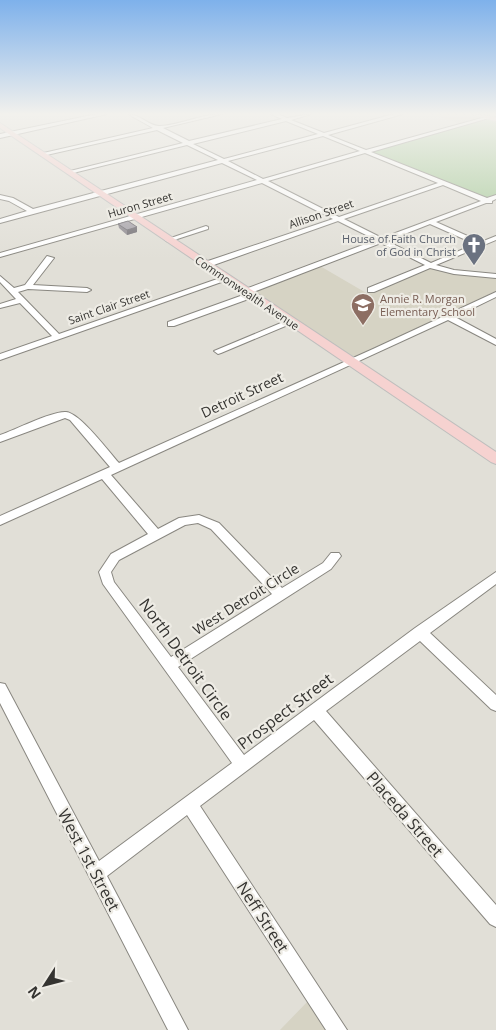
<svg xmlns="http://www.w3.org/2000/svg" width="496" height="1030" viewBox="0 0 496 1030" font-family="'Open Sans',sans-serif">
<style>
.built{fill:#d6d3c4}
.green{fill:#a8cb9b}
.lines{fill:none;stroke-linecap:round;stroke-linejoin:round}
.minor-casing{stroke:#898780;stroke-width:2}
.major-casing{stroke:#bebebd;stroke-width:2}
.minor{fill:#fff;fill-rule:evenodd}
.major{fill:#f6d2d0;fill-rule:evenodd}
.wall{fill:#908c92}
.shaded-wall{fill:#757277}
.building{fill:#a7a3aa;stroke:#757277}
.labels{text-anchor:middle;stroke-width:4.5;stroke-linejoin:round;paint-order:stroke}
.far-street-label{font-size:11px;fill:#353431;stroke:#eeece5}
.far-worship-label{font-size:11px;fill:#5b616d;stroke:#eeece5;text-anchor:end}
.far-education-label{font-size:11px;fill:#785e54;stroke:#eeece5;text-anchor:start}
.street-label{font-size:14px;fill:#353431;stroke:#eeece5}
.near-street-label{font-size:16px;fill:#353431;stroke:#eeece5}
</style>
<rect width="100%" height="100%" fill="#e1dfd7"/>
<g class="built">
<polygon points="432,114 468,114 485,119 463,125"/>
<polygon points="320,266 368,294 431,266 449,273 496,277 496,291 353,358 253,292"/>
<polygon points="310,999 329,1030 280,1030"/>
</g>
<polygon class="green" points="485,119 496,121 496,195 486,199 368,152"/>
<g class="lines">
<g class="minor-casing">
<g id="minor">
<polygon points="97,114 107,114 0,138 0,134"/>
<path d="M 128,114 C 140,114 150,127 160,126 C 181,125 201,114 222,114 L 163,128 L 189,141 L 282,119 L 271,114 L 278,114 L 287,118 L 311,114 L 291,120 L 324,133 L 394,114 L 403,114 L 328,135 L 366,150 L 489,116 L 489,118 L 371,152 L 487,198 L 496,195 L 496,199 L 492,201 L 492,203 L 486,203 L 436,222 L 481,242 L 496,236 L 496,240 L 436,265 L 454,270 L 496,274 L 496,278 L 454,274 L 430,268 L 374,292 L 368,292 L 368,288 L 425,265 L 381,243 L 251,293 L 255,295 L 254,297 L 174,326 L 168,326 L 168,322 L 246,294 L 242,292 L 243,290 L 376,240 L 338,221 L 208,267 L 202,267 L 202,263 L 333,219 L 262,183 L 0,257 L 0,253 L 257,180 L 222,163 L 0,223 L 0,219 L 27,211 L 9,201 L 0,199 L 0,195 L 13,198 L 33,209 L 218,160 L 187,145 L 69,174 L 66,172 L 183,143 L 157,130 L 42,156 L 39,154 L 153,128 ZM 286,121 L 318,134 L 224,159 L 193,144 ZM 323,136 L 360,151 L 263,179 L 228,161 ZM 365,153 L 438,183 L 339,217 L 268,181 ZM 443,185 L 481,201 L 382,238 L 344,219 ZM 430,224 L 475,244 L 431,263 L 387,241 Z"/>
<polygon points="206,226 208,227 208,229 168,242 165,240"/>
<polygon points="47,256 54,258 33,285 87,288 91,290 87,292 28,289 18,292 59,334 223,277 230,279 0,360 0,354 52,336 20,303 0,308 0,304 16,299 0,282 0,276 14,288 25,285"/>
<path d="M 496,292 L 496,297 L 455,317 L 496,339 L 496,345 L 448,320 L 111,475 L 158,529 L 179,518 L 199,515 L 219,523 L 282,588 L 323,563 L 331,553 L 339,553 L 341,556 L 331,569 L 178,667 L 244,755 L 415,628 L 496,572 L 496,584 L 430,633 L 496,695 L 496,711 L 491,709 L 420,641 L 326,711 L 496,905 L 496,927 L 490,924 L 314,720 L 200,806 L 347,1030 L 326,1030 L 187,815 L 107,876 L 188,1030 L 168,1030 L 0,703 L 0,683 L 5,684 L 99,861 L 232,763 L 103,584 L 99,572 L 111,554 L 148,534 L 102,479 L 0,525 L 0,516 L 110,467 L 70,420 L 65,418 L 0,442 L 0,435 C 15,430 52,411 66,412 C 80,413 109,452 119,463 L 373,349 ZM 198,523 L 211,529 L 272,594 L 171,657 L 114,582 L 111,572 L 119,560 L 185,525 Z"/>
<polygon points="288,320 295,322 221,353 218,354 214,351"/>
</g>
</g>
<g class="major-casing">
<g id="major">
<polygon points="473,114 496,117 496,121 474,115"/>
<polygon points="0,123 496,452 496,464 491,462 0,128"/>
</g>
</g>
<use href="#minor" class="minor"/>
<use href="#major" class="major"/>
</g>
<polygon class="wall" points="118,224 137,227 137,232 127,235 119,228"/>
<polygon class="shaded-wall" points="137,227 137,232 127,235 127,230"/>
<polygon class="building" points="128,221 137,227 127,230 118,224"/>
<linearGradient id="sky" x2="0" y2="1"><stop stop-color="#7eb1eb"/><stop offset="0.44" stop-color="#f2f1ed"/><stop offset="1" stop-color="#f2f1ed" stop-opacity="0"/></linearGradient>
<rect width="496" height="259" fill="url(#sky)"/>
<defs>
<g id="church-pin" transform="scale(1.25)"><path d="M0 17L-7.5 6A9.5 9.5 0 1 1 7.5 6Z" fill="#6b7280" stroke="#eeece5"/><path d="M-1.2-6h2.4v3.5h3.3v2.4h-3.3V6h-2.4V-.1h-3.3v-2.4h3.3Z" fill="#fff"/></g>
<g id="school-pin" transform="scale(1.25)"><path d="M0 17L-7.5 6A9.5 9.5 0 1 1 7.5 6Z" fill="#8d6e63" stroke="#eeece5"/><path d="M0-5L7-2L0 1L-7-2ZM-4 1L0 2.5L4 1V4Q0 6-4 4Z" fill="#fff"/></g>
</defs>
<g fill-rule="evenodd">
<use href="#church-pin" x="474" y="245"/>
<use href="#school-pin" x="363" y="305"/>
</g>
<g class="labels">
<g class="far-street-label">
<text transform="translate(140 205) rotate(-16)" y="4">Huron Street</text>
<text transform="translate(321 214) rotate(-19)" y="4">Allison Street</text>
<text transform="translate(247 293) rotate(34)" y="4">Commonwealth Avenue</text>
<text transform="translate(109 307) rotate(-19)" y="4">Saint Clair Street</text>
</g>
<g class="far-worship-label">
<text x="456" y="243">House of Faith Church<tspan x="456" dy="13">of God in Christ</tspan></text>
</g>
<g class="far-education-label">
<text x="380" y="303">Annie R. Morgan<tspan x="380" dy="13">Elementary School</tspan></text>
</g>
<g class="street-label">
<text transform="translate(242 395) rotate(-25)" y="5">Detroit Street</text>
<text transform="translate(246 599) rotate(-32)" y="5">West Detroit Circle</text>
</g>
<g class="near-street-label">
<text transform="translate(186 659) rotate(54)" y="6">North Detroit Circle</text>
<text transform="translate(285 711) rotate(-37)" y="6">Prospect Street</text>
<text transform="translate(405 814) rotate(49)" y="6">Placeda Street</text>
<text transform="translate(89 860) rotate(62)" y="6">West 1st Street</text>
<text transform="translate(263 917) rotate(57)" y="6">Neff Street</text>
</g>
</g>
<g transform="translate(45 985) rotate(234)" stroke="#eeece5" stroke-width="4" paint-order="stroke">
<path d="M0-4L9 19L0 12L-9 19Z" fill="#353431"/>
<text y="-8" font-size="14" font-weight="bold" text-anchor="middle" fill="#353431">N</text>
</g>
</svg>
